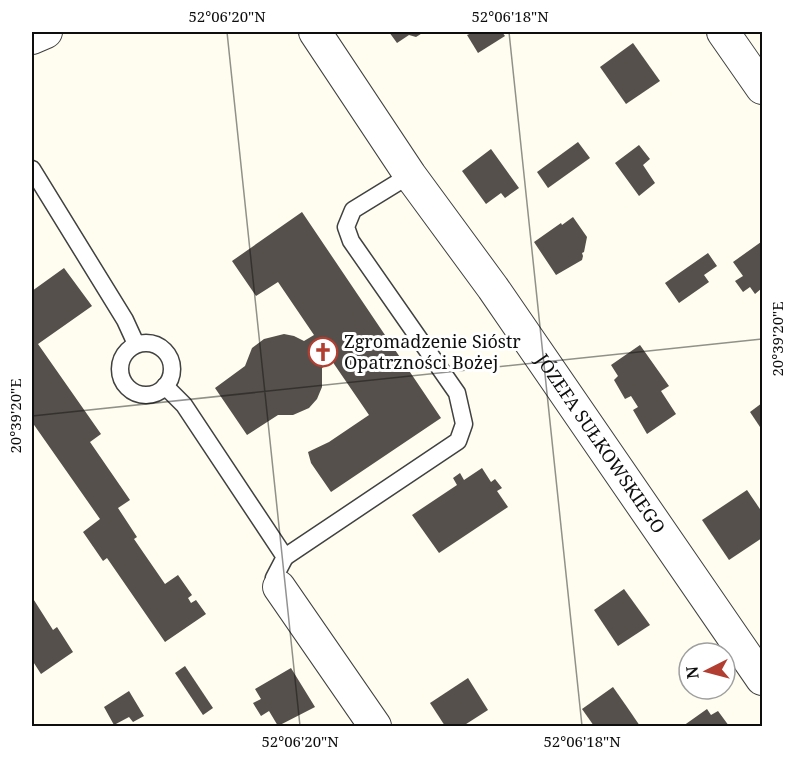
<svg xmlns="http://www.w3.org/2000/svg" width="794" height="758" viewBox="0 0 794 758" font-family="'Noto Serif',serif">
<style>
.building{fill:#55504b}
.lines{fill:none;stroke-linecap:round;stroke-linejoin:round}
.lane-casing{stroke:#414141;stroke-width:19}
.street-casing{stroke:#414141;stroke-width:34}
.lane{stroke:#fff;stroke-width:16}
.street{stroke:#fff;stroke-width:32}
.ticks{fill:none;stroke:#0e0e0e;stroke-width:1.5;stroke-opacity:0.45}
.labels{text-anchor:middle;stroke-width:6;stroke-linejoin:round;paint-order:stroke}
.poi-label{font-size:18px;fill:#0e0e0e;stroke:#fff;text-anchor:start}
.street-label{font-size:18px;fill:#0e0e0e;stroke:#fff}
.neatline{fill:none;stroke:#0e0e0e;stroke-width:2}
.ticks-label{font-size:15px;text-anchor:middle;fill:#0e0e0e}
</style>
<rect width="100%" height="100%" fill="#fefdef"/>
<g class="building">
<polygon points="389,32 424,32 416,37 409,35 397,43"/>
<polygon points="474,32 502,32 505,36 478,53 467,35"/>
<polygon points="633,43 660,81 626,104 600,67"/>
<polygon points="578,142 590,158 548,188 537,172"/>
<polygon points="639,145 650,159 643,165 655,183 639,196 615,163"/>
<polygon points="491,149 519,188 505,198 501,193 486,204 462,171"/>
<polygon points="302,212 441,418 331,492 311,463 308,452 329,442 369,415 332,361 322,368 322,387 317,399 309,408 293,415 278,415 247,435 215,388 245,366 252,348 264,339 284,334 294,336 304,341 314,335 278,282 256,296 232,261"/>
<polygon points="573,217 587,237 584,252 582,253 583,256 582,260 556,275 534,242 561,223 562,225"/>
<polygon points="761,242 762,288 755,294 750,287 743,292 735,281 743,276 733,262"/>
<polygon points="708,253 717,266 704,275 709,282 679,303 665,283"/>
<polygon points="64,268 92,306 38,344 101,434 90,442 130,500 118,508 137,537 134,539 165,584 178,575 192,595 188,598 191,603 196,600 206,614 165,642 107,558 103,561 83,532 100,519 32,422 32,291"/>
<polygon points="640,345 669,386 661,391 676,414 647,434 633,410 638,407 631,396 625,399 614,380 618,376 611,365"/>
<polygon points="762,403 762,430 750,412"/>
<polygon points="482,468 491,482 495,479 502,488 497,491 508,507 439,553 412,515 457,485 453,478 460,473 464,480"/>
<polygon points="747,490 762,512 762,538 729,560 702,520"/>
<polygon points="624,589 650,625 618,646 594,610"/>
<polygon points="32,597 53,630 57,627 73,652 41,674 32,660"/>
<polygon points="185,666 213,708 203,715 175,673"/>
<polygon points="291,668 315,707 278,726 269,711 261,716 253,703 261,699 255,689"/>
<polygon points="468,678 488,710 463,726 445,726 430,703"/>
<polygon points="613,687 627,707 640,726 594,726 582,709"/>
<polygon points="129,691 144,716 133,722 129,717 114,725 104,707"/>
<polygon points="707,709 711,715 718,711 729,726 683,726"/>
</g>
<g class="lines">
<g class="lane-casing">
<g id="lane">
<polyline points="32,169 125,320 136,344"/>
<circle cx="146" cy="369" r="26"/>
<polyline points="165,386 184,405 285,557 274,578 279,587"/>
<polyline points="285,557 458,441 464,424 457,393 351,241 346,227 353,210 410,175"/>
</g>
</g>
<g class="street-casing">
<g id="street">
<path id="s1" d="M 315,32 L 410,175 L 493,288 L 762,679"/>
<polyline points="723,32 762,88"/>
<polyline points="32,38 46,32"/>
<polyline points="279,587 375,726"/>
</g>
</g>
<use href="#lane" class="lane"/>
<use href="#street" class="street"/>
</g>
<path class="ticks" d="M 227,32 L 300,726M 509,32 L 582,726M 32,416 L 762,339"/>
<defs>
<g id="church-ring" transform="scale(1.5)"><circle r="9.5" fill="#fff" stroke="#b23d31" stroke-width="1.5"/><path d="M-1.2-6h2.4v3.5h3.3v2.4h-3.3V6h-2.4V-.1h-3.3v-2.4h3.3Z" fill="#b23d31"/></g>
</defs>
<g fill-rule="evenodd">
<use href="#church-ring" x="323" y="352"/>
</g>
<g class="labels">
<g class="poi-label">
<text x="344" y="348">Zgromadzenie Sióstr<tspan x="344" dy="21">Opatrzności Bożej</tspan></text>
</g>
<g class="street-label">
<text dy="6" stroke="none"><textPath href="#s1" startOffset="501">JÓZEFA SUŁKOWSKIEGO</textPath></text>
</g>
</g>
<rect width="794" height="758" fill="none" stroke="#ffffff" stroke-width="66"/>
<g transform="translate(707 671) rotate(264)"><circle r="28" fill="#ffffff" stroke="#9f9f9f" stroke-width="1.5"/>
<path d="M0-4.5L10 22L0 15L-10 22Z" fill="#b23d31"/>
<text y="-9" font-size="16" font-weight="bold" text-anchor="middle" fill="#0e0e0e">N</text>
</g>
<rect x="33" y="33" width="728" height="692" class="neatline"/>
<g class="ticks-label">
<text x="227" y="22">52°06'20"N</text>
<text x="510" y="22">52°06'18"N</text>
<text transform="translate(778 339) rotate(-90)" y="5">20°39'20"E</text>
<text transform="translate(16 416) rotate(-90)" y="5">20°39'20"E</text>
<text x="300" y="747">52°06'20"N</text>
<text x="582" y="747">52°06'18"N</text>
</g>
</svg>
